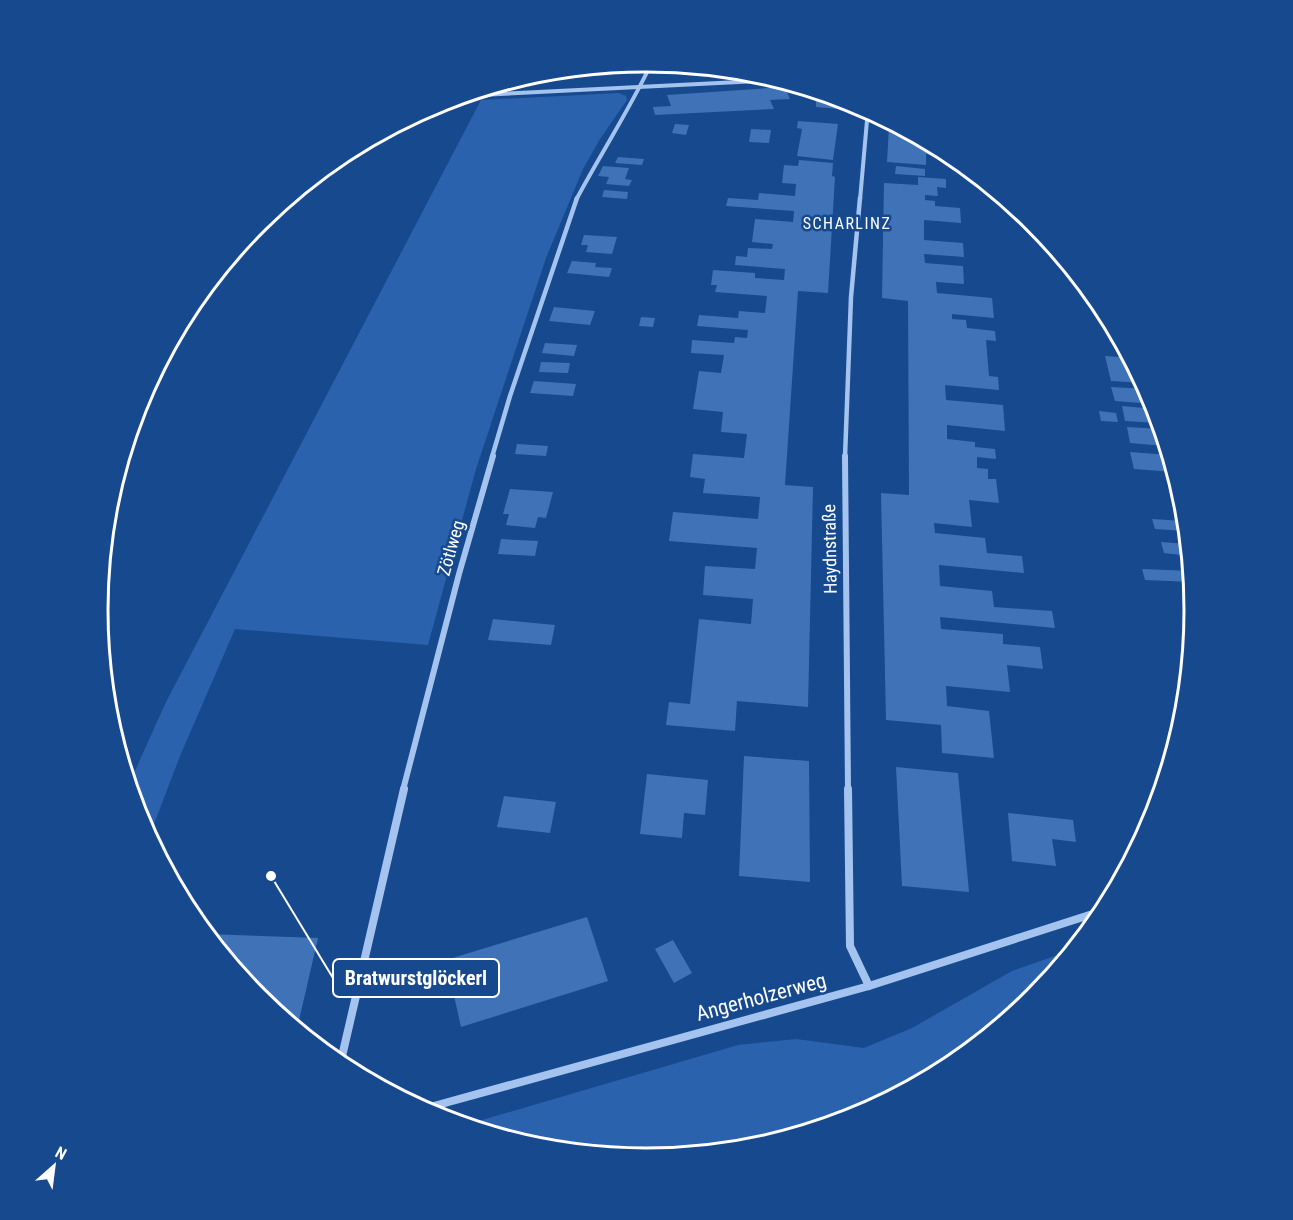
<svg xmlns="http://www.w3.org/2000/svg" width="1293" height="1220" viewBox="0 0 1293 1220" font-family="'Roboto Condensed',sans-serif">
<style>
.green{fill:#2a62ae}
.building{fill:#4072b8}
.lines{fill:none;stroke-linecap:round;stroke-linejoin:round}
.street-far3{stroke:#a4c4ef;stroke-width:4}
.street-far2{stroke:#a4c4ef;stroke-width:4.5}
.street-far1{stroke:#a4c4ef;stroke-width:6}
.street{stroke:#a4c4ef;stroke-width:8}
.labels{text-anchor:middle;stroke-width:5;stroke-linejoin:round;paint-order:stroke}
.far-neighbourhood-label{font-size:16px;letter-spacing:1.5px;fill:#fff;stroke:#17498f}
.street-label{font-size:18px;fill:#fff;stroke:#17498f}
.near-street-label{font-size:21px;fill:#fff;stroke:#17498f}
.rim{fill:none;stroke:#fff;stroke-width:3}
.leader{fill:none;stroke:#fff;stroke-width:2}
.callout-dot{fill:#fff;stroke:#17498f;stroke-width:2}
.callout{fill:#17498f;stroke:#fff;stroke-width:2}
.callout-label{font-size:20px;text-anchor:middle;font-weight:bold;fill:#fff}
</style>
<rect width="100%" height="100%" fill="#17498f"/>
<g class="green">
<polygon points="619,93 626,96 627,100 600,139 583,169 546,258 476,469 428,645 235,629 180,756 149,837 140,820 129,784 166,702 481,100"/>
<polygon points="1075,949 1034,998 951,1066 856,1117 753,1148 646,1158 539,1148 465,1125 738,1045 796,1039 864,1048 912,1028 1012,971"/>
</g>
<g class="building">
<polygon points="611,65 613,75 578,77 576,68"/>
<polygon points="785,87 790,99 770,100 774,109 655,115 653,107 671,106 667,95"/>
<polygon points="829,95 840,98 839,109 816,107 816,101"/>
<polygon points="798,121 838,124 833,160 797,156 802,129 797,128"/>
<polygon points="675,124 689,125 686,135 672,133"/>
<polygon points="889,126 902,127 926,140 925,148 942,149 955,157 926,154 926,165 887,162"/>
<polygon points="751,129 771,130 769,143 749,142"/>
<polygon points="618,157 644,159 642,165 615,163"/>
<polygon points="799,160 833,163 832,176 835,177 828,293 798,291 785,485 813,487 808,707 737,701 735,731 666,725 669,702 690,704 699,619 751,624 753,599 703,595 705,566 755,569 757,548 669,541 673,512 758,519 760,497 703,493 705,479 690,477 693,454 744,458 747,434 721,432 723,412 693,409 699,371 721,373 724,355 691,353 692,340 734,343 735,337 747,338 748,330 697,326 699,315 738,318 739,311 765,313 767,296 715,292 717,285 711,285 713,270 755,273 755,278 784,280 785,269 735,265 736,256 747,257 748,248 772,249 773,244 752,242 755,219 793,222 794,211 726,206 728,198 758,200 759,193 795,196 796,184 782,183 784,165 798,166"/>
<polygon points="603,166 629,168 625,179 632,180 629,186 606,184 609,177 598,176"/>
<polygon points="896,166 925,169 925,176 895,174"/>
<polygon points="918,177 946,179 946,188 937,187 938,196 925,195 925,200 935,201 935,206 960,208 961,223 924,220 924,240 963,243 964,257 924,254 925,263 963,266 964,284 936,282 937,293 992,298 994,318 952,314 952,319 966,320 967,328 995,331 996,341 986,340 989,376 998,377 999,390 945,385 946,400 1003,405 1005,431 947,425 947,439 975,442 975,447 995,449 996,459 977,457 977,468 988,469 988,479 996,479 999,503 969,500 972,527 934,523 935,533 985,538 987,553 1022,556 1024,573 939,565 940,586 992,591 994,607 1052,611 1055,628 940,617 941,629 1003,634 1003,644 1040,647 1043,669 1007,665 1010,692 946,686 947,706 989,711 994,758 942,753 941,725 886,720 881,493 909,495 908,301 882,298 884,183 918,185"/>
<polygon points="604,190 628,192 627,199 602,197"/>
<polygon points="584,235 617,237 612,254 586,252 588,245 581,245"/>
<polygon points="572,261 596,263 595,267 612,268 609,277 567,273"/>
<polygon points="554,307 595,311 590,325 549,321"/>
<polygon points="1104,316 1108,316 1123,343 1110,342"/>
<polygon points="641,317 655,318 653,327 639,326"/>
<polygon points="545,343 577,345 574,356 542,353"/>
<polygon points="1105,356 1131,358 1144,383 1111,381"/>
<polygon points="541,362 570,363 568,373 539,372"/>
<polygon points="534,381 576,384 573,396 530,393"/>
<polygon points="1111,387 1147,389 1154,404 1115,401"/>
<polygon points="1122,406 1155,409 1158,423 1125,421"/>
<polygon points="1099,411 1116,413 1118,422 1101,421"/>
<polygon points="1127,427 1161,429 1165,446 1130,443"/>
<polygon points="517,444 548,446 546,456 515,454"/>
<polygon points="1130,452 1169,455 1174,472 1134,469"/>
<polygon points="510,489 553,492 546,518 538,517 535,528 506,525 509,514 503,514"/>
<polygon points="1152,519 1184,521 1186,531 1155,529"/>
<polygon points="501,539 538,541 535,556 498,554"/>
<polygon points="1161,542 1188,544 1190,556 1164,553"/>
<polygon points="1142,569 1191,571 1192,582 1145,580"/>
<polygon points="493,619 555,625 551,645 488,640"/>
<polygon points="744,756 809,761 810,882 739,876"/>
<polygon points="896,767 958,773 969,892 902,886"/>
<polygon points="647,774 708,780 705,815 684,813 682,838 640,834"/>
<polygon points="504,796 556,802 550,833 497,827"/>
<polygon points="1008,813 1073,820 1076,842 1052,839 1056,866 1012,861"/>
<polygon points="587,917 608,981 461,1027 446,960"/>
<polygon points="206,934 318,938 297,1029 258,998"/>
<polygon points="673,940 692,973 674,983 655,949"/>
</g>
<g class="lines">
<g class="street-far3">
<polyline points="460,96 780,80"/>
<path d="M 576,200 C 601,153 630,109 652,62"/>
<polyline points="860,200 868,109"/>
</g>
<g class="street-far2">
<polyline points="492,457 510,396 577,198"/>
<polyline points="845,457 851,297 860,198"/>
</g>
<g class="street-far1">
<polyline points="845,456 848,790"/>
<polyline points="403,790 459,574 493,456"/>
</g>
<g class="street">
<polyline points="848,789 850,946 869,986"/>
<polyline points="340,1065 404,789"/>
<polyline points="423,1109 869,986 1105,910"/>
</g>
</g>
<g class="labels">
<g class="far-neighbourhood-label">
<text x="847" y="229">SCHARLINZ</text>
</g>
<g class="street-label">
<text transform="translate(451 548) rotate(-74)" y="6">Zötlweg</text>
<text transform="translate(830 549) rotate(-91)" y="6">Haydnstraße</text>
</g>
<g class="near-street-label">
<text transform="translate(761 997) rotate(-15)" y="7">Angerholzerweg</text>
</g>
</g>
<path d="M0 0H1293V1220H0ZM108 610a538 538 0 1 1 1076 0a538 538 0 1 1-1076 0Z" fill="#17498f" fill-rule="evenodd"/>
<path class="rim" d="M108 610a538 538 0 1 1 1076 0a538 538 0 1 1-1076 0Z"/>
<path class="leader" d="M271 876L333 978"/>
<circle class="callout-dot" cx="271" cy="876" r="6"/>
<rect class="callout" x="333" y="959" width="166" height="38" rx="6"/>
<g class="callout-label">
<text x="416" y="985">Bratwurstglöckerl</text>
</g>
<g transform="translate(54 1166) rotate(28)" stroke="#17498f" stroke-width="4.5" paint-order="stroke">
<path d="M0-4.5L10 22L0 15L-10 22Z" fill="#ffffff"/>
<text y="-9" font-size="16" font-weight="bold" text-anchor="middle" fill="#ffffff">N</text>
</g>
</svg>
